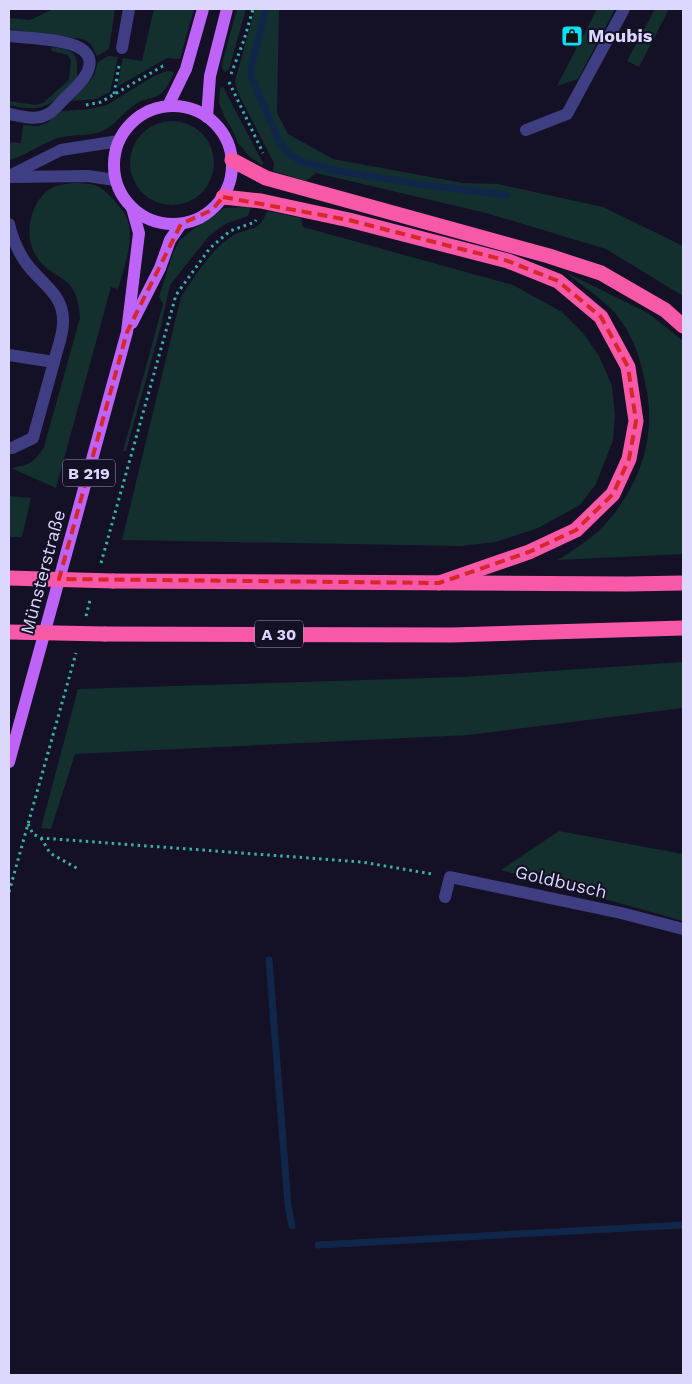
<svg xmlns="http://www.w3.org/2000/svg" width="692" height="1384" viewBox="0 0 692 1384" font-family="'Work Sans',sans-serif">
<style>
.green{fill:#14302e}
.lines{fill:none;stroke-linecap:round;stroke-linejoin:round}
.stream{stroke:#112749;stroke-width:7}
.path{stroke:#35b3a9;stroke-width:3;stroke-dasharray:2.5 4;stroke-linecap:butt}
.minor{stroke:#3f3e83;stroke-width:12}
.major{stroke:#be63f8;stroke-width:12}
.highway{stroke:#f758a7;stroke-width:15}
.highway-bridge{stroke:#f758a7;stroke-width:15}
.marked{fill:none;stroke:#d62828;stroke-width:4;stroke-dasharray:10 6;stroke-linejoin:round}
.labels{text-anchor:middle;stroke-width:4;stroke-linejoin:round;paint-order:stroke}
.shield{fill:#141026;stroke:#9f9bbc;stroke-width:1}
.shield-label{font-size:16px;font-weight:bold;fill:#dbd7fd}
.poi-label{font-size:18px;font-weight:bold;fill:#dbd7fd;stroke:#141026;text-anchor:start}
.street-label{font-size:18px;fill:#dbd7fd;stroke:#141026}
</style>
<rect width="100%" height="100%" fill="#141026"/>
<g class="green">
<polygon points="53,9 115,9 109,49 97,56 91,44 83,39 9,29 9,18 30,20"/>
<polygon points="154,9 194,9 180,59 167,58 117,87 123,58 142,61"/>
<polygon points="237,9 246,9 229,69 225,72 222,68 223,60"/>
<polygon points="255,9 279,9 277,113 288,134 333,159 463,183 498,184 603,207 683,246 683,296 606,249 486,213 316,173 306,181 273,171 274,163 238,93 235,81"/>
<polygon points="597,9 615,9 578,79 557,86"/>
<polygon points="655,9 669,9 639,67 627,61"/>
<path d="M 52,47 C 76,50 78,53 77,78 C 67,89 52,107 36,108 C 27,109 18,107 9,105 L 9,101 L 35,105 L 43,103 L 69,80 L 71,60 L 68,55 L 51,51 Z"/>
<polygon points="108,56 118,57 110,92 96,99 72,101 94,76 98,62"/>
<path d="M 167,71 L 174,72 C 171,80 166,90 159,95 C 154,98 146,99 141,101 C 124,109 115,128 97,133 C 83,136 69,134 55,139 C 39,145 25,156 9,160 L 9,142 L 21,143 L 23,125 L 38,126 L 47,123 L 62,111 L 90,109 L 107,105 L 154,76 Z"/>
<polygon points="223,87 263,163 263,166 250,157 238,143 232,129 225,118 219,103 220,88"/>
<circle cx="172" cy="163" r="42"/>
<path d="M 72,183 C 98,183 102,186 118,205 C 120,208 124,211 125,214 C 137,236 124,267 118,289 L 111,287 L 56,488 L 11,468 C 29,465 34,463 44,447 L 80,318 C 78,269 49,283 34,252 C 24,233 31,201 50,189 C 56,185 65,184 72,183 Z"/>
<polygon points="251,207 248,216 225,224 209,236 170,285 161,326 126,451 123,451 163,304 159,297 173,253 180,240 196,227 213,217 224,208"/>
<path d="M 267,211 L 301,218 L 303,227 L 513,285 L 562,312 L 583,333 L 599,356 L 612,386 L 615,415 L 613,440 L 596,484 L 580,505 L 538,528 L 496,542 L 460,546 L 122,540 L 181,297 C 193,279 210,251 228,239 C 246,225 258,236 267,211 Z"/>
<path d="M 565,272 L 648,313 L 683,341 L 683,554 L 558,560 C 575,549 596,536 609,520 C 632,493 649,456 649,420 C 650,406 647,391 644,378 C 639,353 632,334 615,313 C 603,299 580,284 565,272 Z"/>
<polygon points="9,496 31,498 22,537 9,537"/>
<polygon points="683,662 683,708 469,735 75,754 51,829 41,828 78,689 462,677"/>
<polygon points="559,831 683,854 683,921 501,870"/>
</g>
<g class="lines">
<g class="stream">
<polyline points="266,9 252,63 251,76 280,143 288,153 300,161 333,170 418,184 507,195"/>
<polyline points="269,960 288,1206 292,1226"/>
<polyline points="318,1245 683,1225"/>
</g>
<g class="path">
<polyline points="231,74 244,40 253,9"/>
<polyline points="229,82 263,153"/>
<polyline points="114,94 119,66"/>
<polyline points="86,105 101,102 163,66 167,66"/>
<polyline points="101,563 176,295 210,248 230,231 255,222 256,220"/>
<polyline points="86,616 90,600"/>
<polyline points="28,824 33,834 41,838 362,862 432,874"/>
<polyline points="41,838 50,853 80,870"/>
<polyline points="9,892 76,653"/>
</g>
<g class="minor">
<path d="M 9,36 C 27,38 65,39 80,48 C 105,63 75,89 63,100 C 58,105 53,113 46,115 C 35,121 21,116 9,114"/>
<polyline points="122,48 129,9"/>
<polyline points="526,130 567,114 624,9"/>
<polyline points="9,176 61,150 119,141"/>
<polyline points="11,177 88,176 115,180"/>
<path d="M 9,224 C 12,237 17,249 24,260 C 37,281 63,292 63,320 C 64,333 57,349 54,362 L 9,355"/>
<polyline points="9,448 12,448 33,438 54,362"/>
<polyline points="445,897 450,877 621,913 683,929"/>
</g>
<g class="major">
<polyline points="168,106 186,69 203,9"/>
<circle cx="173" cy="165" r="59"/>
<polyline points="207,117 210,76 227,9"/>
<polyline points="132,323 160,268 170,240 181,224"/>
<polyline points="9,762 127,332 139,233 132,208"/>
</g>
<g class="highway">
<polyline points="232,160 266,178 549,256 601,273 665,310 683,326"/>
<polyline points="223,197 261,201 349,220 508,261 558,281 601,317 628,367 636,421 629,459 613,494 576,530 529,552 439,583"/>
<polyline points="113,581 627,584 683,583"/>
<polyline points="105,634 452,635 683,628"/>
</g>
<g class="highway-bridge">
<polyline points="9,578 113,581"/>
<polyline points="9,632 105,634"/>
</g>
</g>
<path class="marked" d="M 223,197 L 349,220 L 508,261 L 558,281 L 601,317 L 628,367 L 636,421 L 629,459 L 613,494 L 576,530 L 529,552 L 439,583 L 59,579 L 127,332 L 181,224 L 212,210 Z"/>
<defs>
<g id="shop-square" transform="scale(1.125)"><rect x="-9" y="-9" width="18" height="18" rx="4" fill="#0ce0f4" stroke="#141026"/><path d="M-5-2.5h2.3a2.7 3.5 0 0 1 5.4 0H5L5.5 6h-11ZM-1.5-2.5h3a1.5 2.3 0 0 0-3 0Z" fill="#111"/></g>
</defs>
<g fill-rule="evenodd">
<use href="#shop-square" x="572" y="36"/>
</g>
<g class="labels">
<g class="shield">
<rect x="63" y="459.5" width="52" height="27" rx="4"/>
<rect x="255" y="620.5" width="48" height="27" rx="4"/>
</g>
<g class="shield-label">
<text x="89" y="479">B 219</text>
<text x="279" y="640">A 30</text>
</g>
<g class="poi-label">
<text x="588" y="42">Moubis</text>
</g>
<g class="street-label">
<text transform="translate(43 572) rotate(-75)" y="6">Münsterstraße</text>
<text transform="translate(561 882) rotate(13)" y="6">Goldbusch</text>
</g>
</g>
<rect width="692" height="1384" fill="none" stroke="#dbd7fd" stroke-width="20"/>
</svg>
